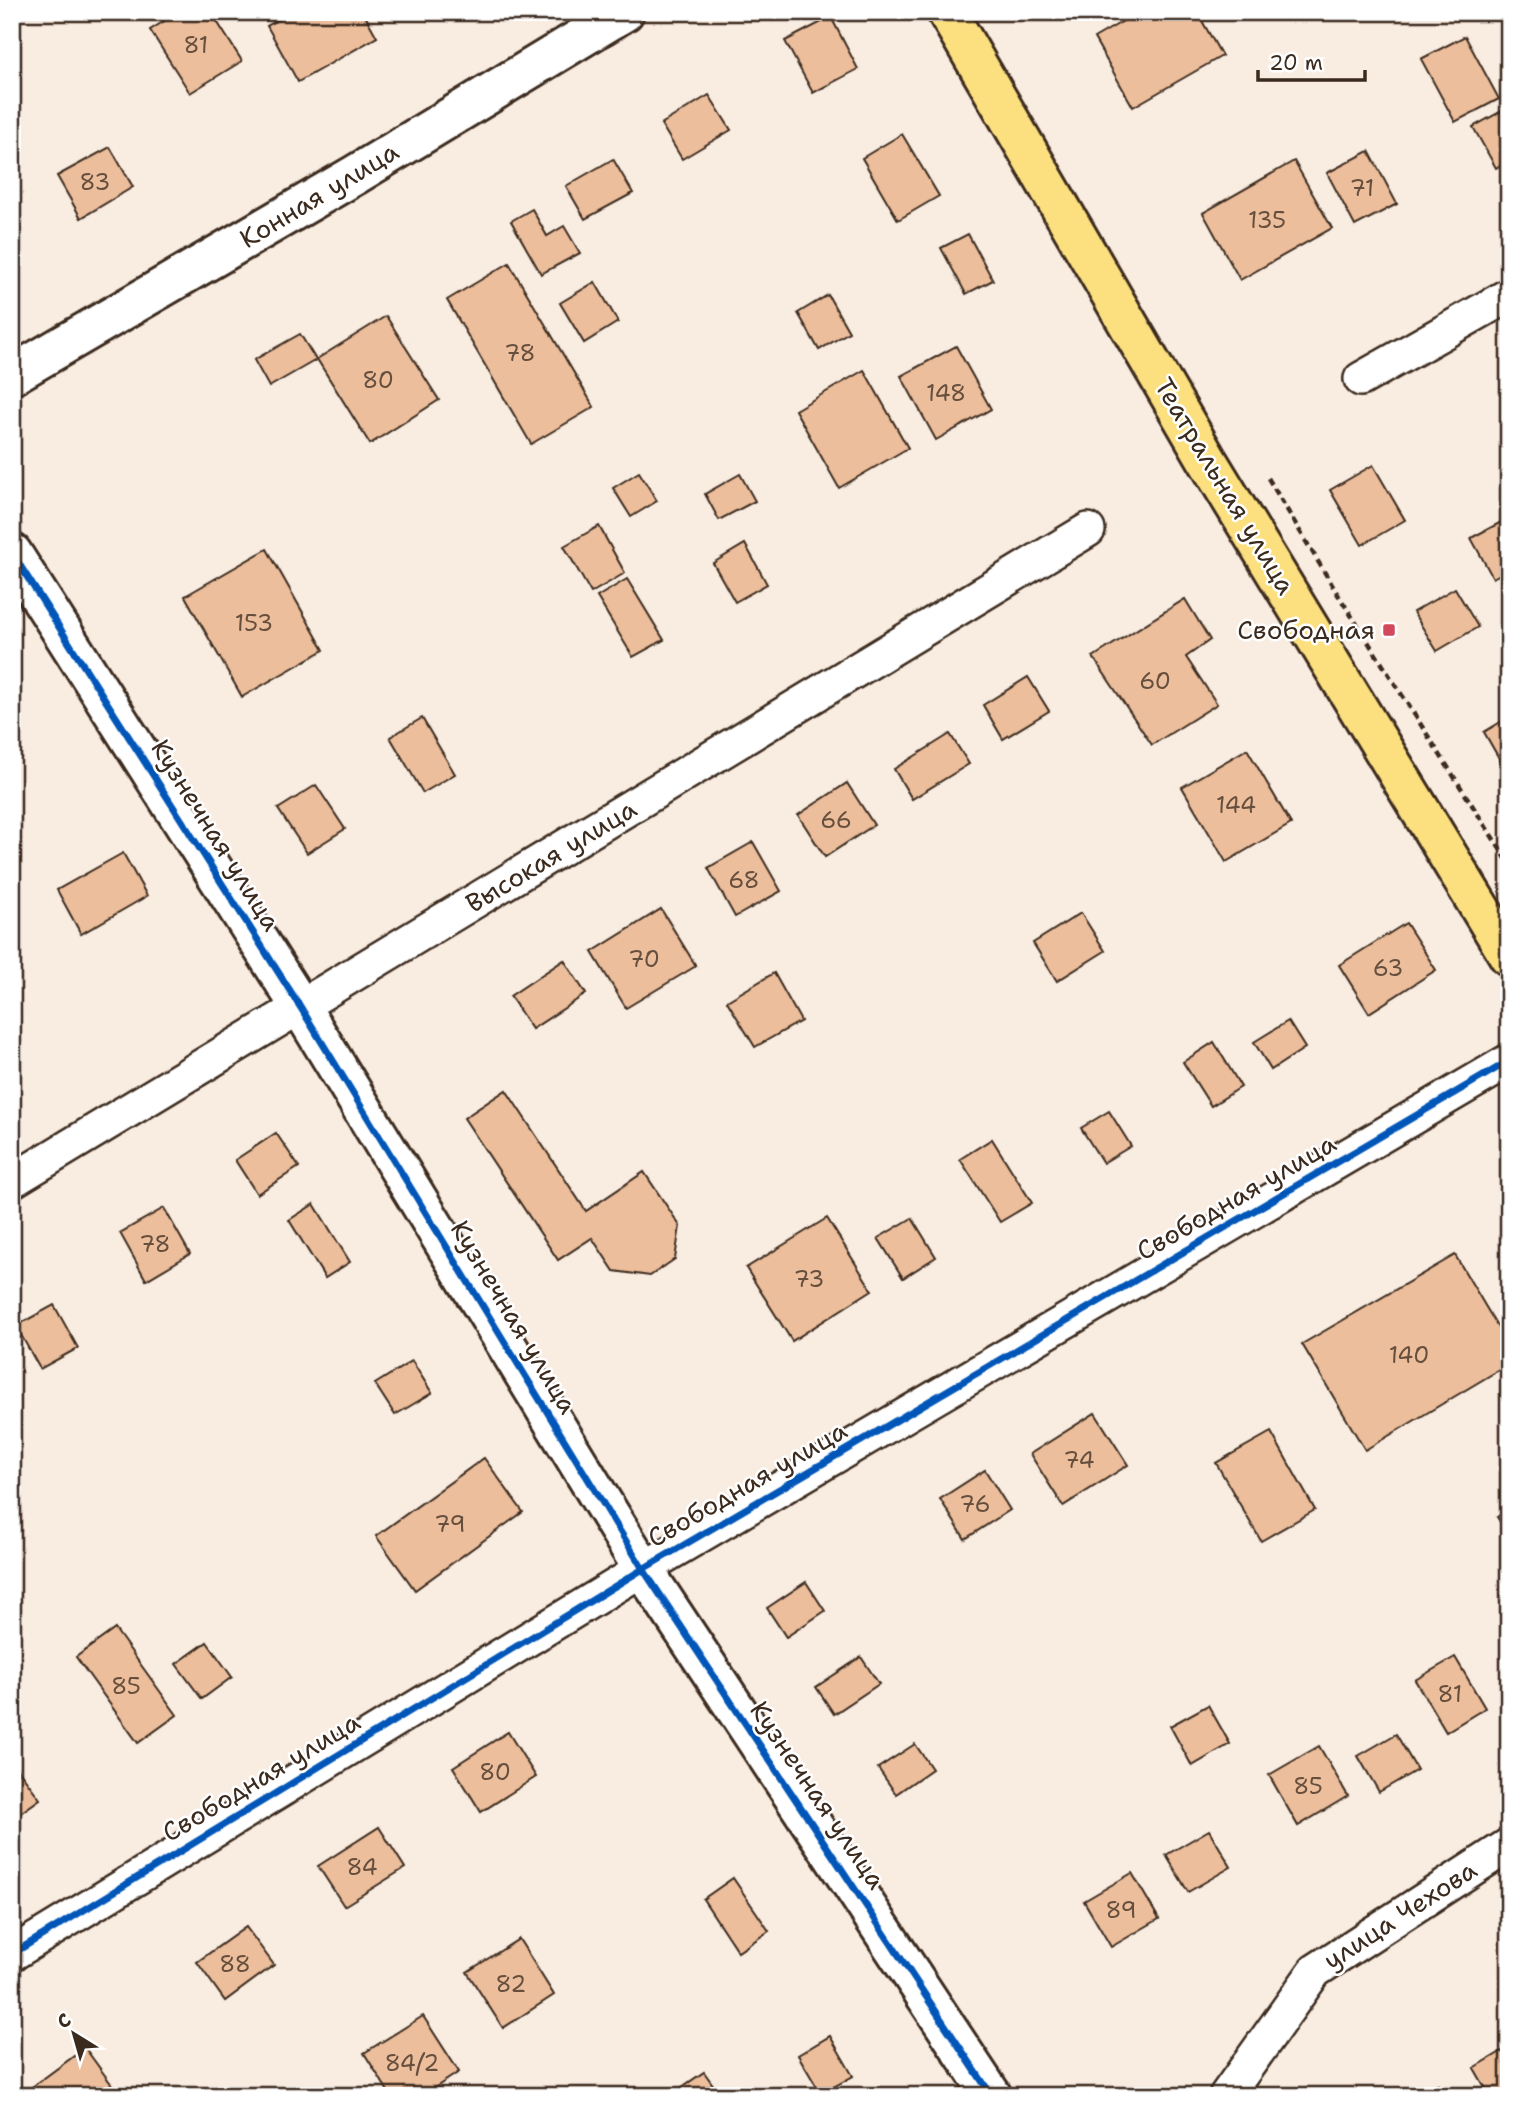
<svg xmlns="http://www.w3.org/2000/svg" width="1521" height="2108" viewBox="0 0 1521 2108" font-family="'Shantell Sans',sans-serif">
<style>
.building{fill:#ecbe9c;stroke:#3b2a1e;stroke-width:2}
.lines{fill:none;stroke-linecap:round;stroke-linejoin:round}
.minor-casing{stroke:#3b2a1e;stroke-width:38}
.tertiary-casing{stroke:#3b2a1e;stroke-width:44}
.primary-casing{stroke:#3b2a1e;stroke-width:44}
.path{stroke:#3b2a1e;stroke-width:4.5;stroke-dasharray:7 5;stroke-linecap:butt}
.minor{stroke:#fff;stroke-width:33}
.tertiary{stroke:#fff;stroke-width:38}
.primary{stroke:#fce080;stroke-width:38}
.cycleway-casing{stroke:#fff;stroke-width:11}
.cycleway{stroke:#0057b8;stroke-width:7}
.poi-dot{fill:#d1495b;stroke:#fff;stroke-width:2.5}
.labels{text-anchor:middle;stroke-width:5;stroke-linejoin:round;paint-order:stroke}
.number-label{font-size:23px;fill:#674f3e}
.street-label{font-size:26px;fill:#3b2a1e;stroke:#fff}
.poi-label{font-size:26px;fill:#3b2a1e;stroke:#fff;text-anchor:end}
</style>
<rect width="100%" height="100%" fill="#f9ece1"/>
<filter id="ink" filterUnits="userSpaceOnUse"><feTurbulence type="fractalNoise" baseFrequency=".0143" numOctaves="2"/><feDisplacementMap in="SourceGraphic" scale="14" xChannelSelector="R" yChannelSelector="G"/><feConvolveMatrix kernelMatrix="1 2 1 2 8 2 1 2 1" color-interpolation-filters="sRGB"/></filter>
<g filter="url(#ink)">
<g class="building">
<polygon points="179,12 211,12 242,61 190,93 150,30"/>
<polygon points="292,12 363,12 377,37 298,82 267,26"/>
<polygon points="1139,12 1197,12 1222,56 1133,107 1094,38"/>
<polygon points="831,17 858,69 813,93 785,41"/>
<polygon points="1465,36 1499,99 1455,122 1421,59"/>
<polygon points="709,95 731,130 682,159 661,124"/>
<polygon points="1509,107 1509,161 1496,168 1473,127"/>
<polygon points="902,134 939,196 898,220 862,158"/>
<polygon points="110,147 133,187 81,218 57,176"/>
<polygon points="1369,151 1397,204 1355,226 1327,173"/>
<polygon points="613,159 633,193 585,219 566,186"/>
<polygon points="1294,161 1332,228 1240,280 1203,213"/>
<polygon points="532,209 547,236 564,226 580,253 541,274 511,221"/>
<polygon points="12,230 20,242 12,248"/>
<polygon points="968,234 993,280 966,294 941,248"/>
<polygon points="509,263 594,407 531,444 447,300"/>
<polygon points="595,282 618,322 584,343 560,303"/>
<polygon points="828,295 849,332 819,350 798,313"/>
<polygon points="386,316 439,400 370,444 317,359"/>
<polygon points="300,334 316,360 269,387 254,360"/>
<polygon points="956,346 991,409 936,440 901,376"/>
<polygon points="864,370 908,448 839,488 795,410"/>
<polygon points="1373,465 1405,520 1362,545 1330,490"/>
<polygon points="639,472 657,501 631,517 613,488"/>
<polygon points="740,474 755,501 719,520 705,494"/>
<polygon points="1509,518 1509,569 1493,578 1471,538"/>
<polygon points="599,526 625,573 591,593 564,546"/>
<polygon points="745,544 767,584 735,602 713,563"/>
<polygon points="267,549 324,650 242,697 185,596"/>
<polygon points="627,579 664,640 633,657 597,597"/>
<polygon points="1455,588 1478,627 1437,651 1413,612"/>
<polygon points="1185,599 1210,640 1186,657 1217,704 1152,745 1093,657"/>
<polygon points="1028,677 1049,711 1003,739 983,705"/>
<polygon points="1509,717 1509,764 1504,767 1484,732"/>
<polygon points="422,718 455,774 423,793 390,737"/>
<polygon points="950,734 969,764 912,799 894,769"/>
<polygon points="1247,749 1291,824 1226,862 1182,787"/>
<polygon points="847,783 874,825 825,857 798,815"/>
<polygon points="316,785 345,829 307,853 278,809"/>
<polygon points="753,842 781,891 735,917 708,868"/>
<polygon points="123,853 147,896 81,934 57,890"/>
<polygon points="661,909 696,966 626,1008 592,952"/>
<polygon points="1081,913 1105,951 1057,981 1033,943"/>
<polygon points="1406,923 1436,970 1369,1013 1339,965"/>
<polygon points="564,960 586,994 532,1029 510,996"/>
<polygon points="774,973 801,1021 755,1047 727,1001"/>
<polygon points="1288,1021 1305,1048 1271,1070 1254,1042"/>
<polygon points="1214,1042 1241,1087 1211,1106 1183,1062"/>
<polygon points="506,1090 586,1211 644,1172 680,1226 675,1259 650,1276 614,1271 592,1238 558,1260 464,1118"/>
<polygon points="1109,1111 1131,1146 1103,1163 1081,1128"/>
<polygon points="276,1133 299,1167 257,1194 235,1160"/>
<polygon points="992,1139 1032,1203 1000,1222 960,1159"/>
<polygon points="314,1204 350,1262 325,1278 289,1220"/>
<polygon points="164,1208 190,1254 146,1280 120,1233"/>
<polygon points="827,1218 872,1290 792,1341 746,1268"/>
<polygon points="912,1218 936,1257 903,1278 878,1238"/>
<polygon points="1455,1255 1509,1346 1509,1364 1365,1450 1302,1344"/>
<polygon points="54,1305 78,1348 40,1369 16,1326"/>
<polygon points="412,1361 432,1393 395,1415 375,1384"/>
<polygon points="1095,1413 1128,1465 1063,1506 1030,1454"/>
<polygon points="1271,1432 1315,1510 1261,1541 1216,1463"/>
<polygon points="484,1458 523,1512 415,1590 376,1536"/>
<polygon points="985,1470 1010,1510 965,1539 940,1499"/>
<polygon points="1509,1509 1509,1535 1497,1517"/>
<polygon points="806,1582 825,1611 786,1637 767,1608"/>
<polygon points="115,1629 177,1715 138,1743 76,1657"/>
<polygon points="207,1642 232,1677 202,1699 176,1664"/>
<polygon points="861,1657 879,1684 834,1714 816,1687"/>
<polygon points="1455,1657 1485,1708 1446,1732 1415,1680"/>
<polygon points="1208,1705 1230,1744 1192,1766 1170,1726"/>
<polygon points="508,1732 536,1777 481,1812 453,1767"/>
<polygon points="1396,1734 1417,1770 1379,1792 1358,1756"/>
<polygon points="915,1744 932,1769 896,1794 878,1768"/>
<polygon points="1319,1746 1348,1796 1298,1826 1269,1775"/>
<polygon points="12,1761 40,1799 12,1819"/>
<polygon points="379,1827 405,1868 344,1906 318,1866"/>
<polygon points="1209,1830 1231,1867 1188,1892 1166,1855"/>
<polygon points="1132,1873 1159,1919 1111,1947 1084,1901"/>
<polygon points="733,1878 769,1931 738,1952 703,1899"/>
<polygon points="246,1927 274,1965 225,2001 197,1962"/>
<polygon points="519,1939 554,1995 503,2028 467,1972"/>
<polygon points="423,2016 459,2072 422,2096 391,2096 364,2053"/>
<polygon points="830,2036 853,2076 821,2094 798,2055"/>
<polygon points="1509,2047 1509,2096 1490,2096 1474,2068"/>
<polygon points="85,2048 120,2096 38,2096 32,2087"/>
<polygon points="704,2072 721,2096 669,2096"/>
<polygon points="1438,2085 1444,2096 1420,2096"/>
</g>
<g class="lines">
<g class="minor-casing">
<g id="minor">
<polyline points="1361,379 1509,295"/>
<polyline points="12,1181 1088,530"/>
<polyline points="12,1954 643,1569 1509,1061"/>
<polyline points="1226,2096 1315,1971 1509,1845"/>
</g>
</g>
<g class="tertiary-casing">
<g id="tertiary">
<polyline points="12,375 355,175 624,12"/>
<polyline points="12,553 301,1008 643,1569 992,2096"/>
</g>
</g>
<g class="primary-casing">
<polyline id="primary" points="947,12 1206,458 1509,956"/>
</g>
<polyline class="path" points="1268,478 1337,593 1509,863"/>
<use href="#minor" class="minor"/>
<use href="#tertiary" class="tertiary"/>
<use href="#primary" class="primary"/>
<g class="cycleway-casing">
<g id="cycleway">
<polyline points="12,553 301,1008 643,1569 992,2096"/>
<polyline points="12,1954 643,1569 1509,1061"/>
</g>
</g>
<use href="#cycleway" class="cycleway"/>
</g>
</g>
<rect class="poi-dot" x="1382" y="623" width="14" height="14" rx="3.5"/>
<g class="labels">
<g class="number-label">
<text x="196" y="53">81</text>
<text x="95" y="190">83</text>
<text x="1362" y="196">71</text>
<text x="1267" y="228">135</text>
<text x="520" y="361">78</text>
<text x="378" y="388">80</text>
<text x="946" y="401">148</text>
<text x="254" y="631">153</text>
<text x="1155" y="689">60</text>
<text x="1236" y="813">144</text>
<text x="836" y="828">66</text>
<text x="744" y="888">68</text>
<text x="644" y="967">70</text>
<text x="1388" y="976">63</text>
<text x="155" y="1252">78</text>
<text x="809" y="1287">73</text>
<text x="1409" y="1363">140</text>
<text x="1079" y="1468">74</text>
<text x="975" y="1512">76</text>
<text x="450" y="1532">79</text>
<text x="126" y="1694">85</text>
<text x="1450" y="1702">81</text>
<text x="495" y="1780">80</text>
<text x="1308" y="1794">85</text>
<text x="362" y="1875">84</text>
<text x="1121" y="1918">89</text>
<text x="235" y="1972">88</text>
<text x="511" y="1992">82</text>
<text x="412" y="2071">84/2</text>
</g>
<g class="street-label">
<text transform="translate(319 195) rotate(-31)" y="9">Конная улица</text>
<text transform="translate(1225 486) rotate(59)" y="9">Театральная улица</text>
<text transform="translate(216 835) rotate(58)" y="9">Кузнечная улица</text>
<text transform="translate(551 856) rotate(-31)" y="9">Высокая улица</text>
<text transform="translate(1236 1197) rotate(-30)" y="9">Свободная улица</text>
<text transform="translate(514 1317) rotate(59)" y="9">Кузнечная улица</text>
<text transform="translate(747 1484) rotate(-30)" y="9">Свободная улица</text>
<text transform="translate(261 1777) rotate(-31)" y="9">Свободная улица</text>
<text transform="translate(818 1795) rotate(56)" y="9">Кузнечная улица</text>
<text transform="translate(1400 1915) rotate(-33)" y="9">улица Чехова</text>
</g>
<g class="poi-label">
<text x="1375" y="639">Свободная</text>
</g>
</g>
<rect width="1521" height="2108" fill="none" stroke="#fff" stroke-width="42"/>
<rect x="21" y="21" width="1479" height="2066" fill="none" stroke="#3b2a1e" stroke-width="2.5" filter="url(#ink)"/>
<g transform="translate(74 2034) rotate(323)" stroke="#ffffff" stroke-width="5" paint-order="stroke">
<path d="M0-5L12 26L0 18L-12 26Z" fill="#3b2a1e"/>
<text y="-10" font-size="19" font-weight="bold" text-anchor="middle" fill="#3b2a1e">С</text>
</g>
<path d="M1258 70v10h107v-10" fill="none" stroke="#3b2a1e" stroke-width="3.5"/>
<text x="1269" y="70" font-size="21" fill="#3b2a1e" stroke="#ffffff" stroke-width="5" paint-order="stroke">20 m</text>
</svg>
